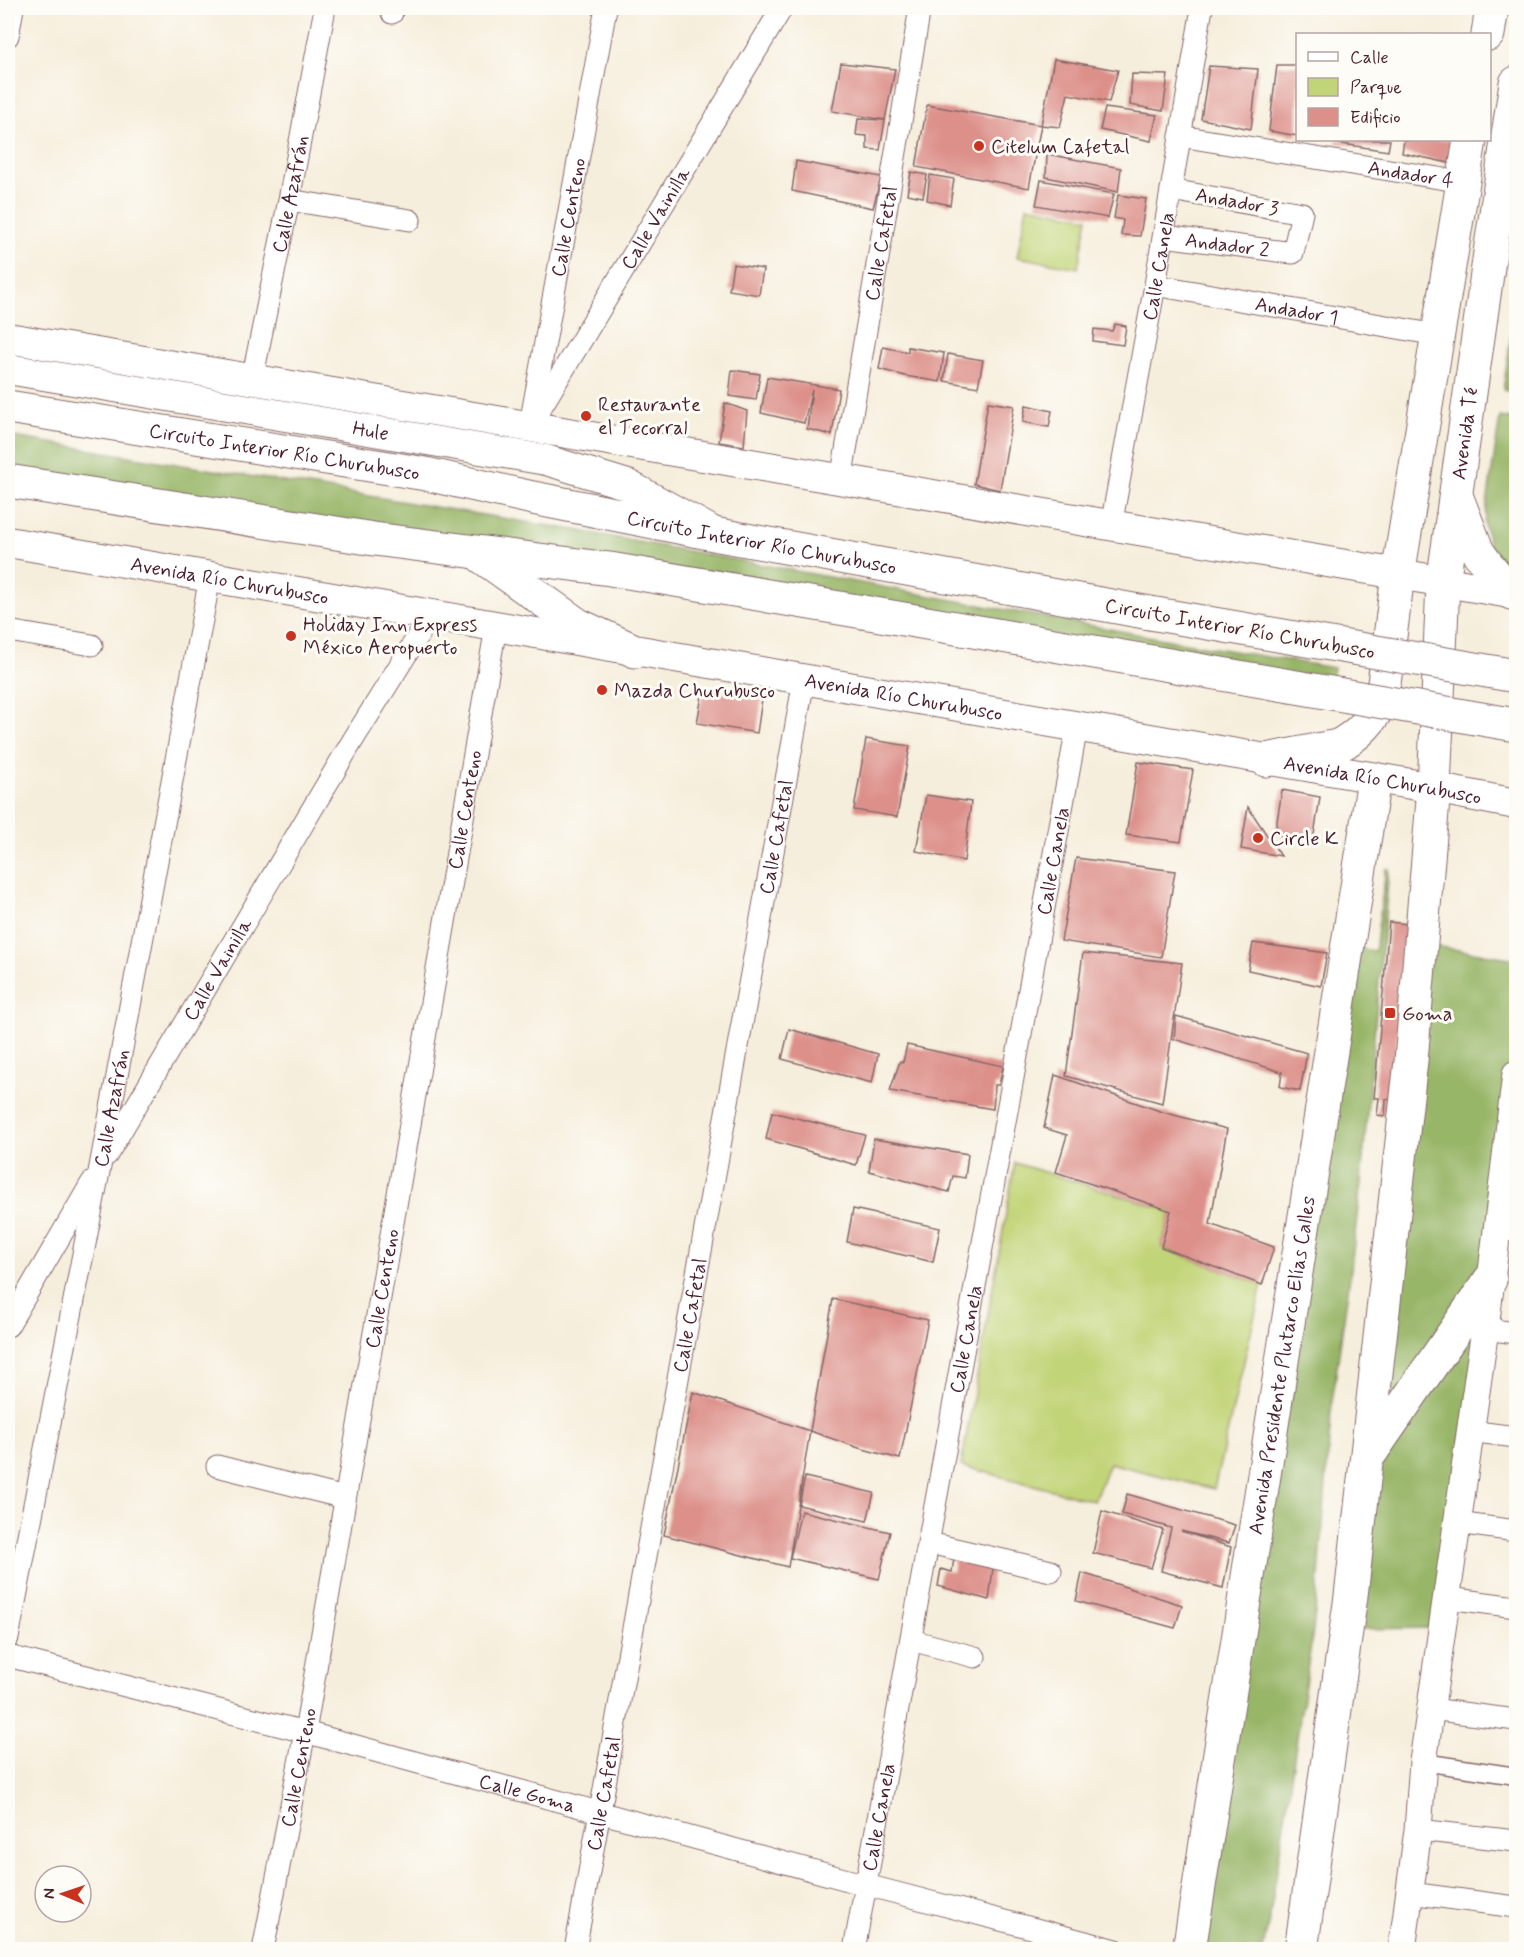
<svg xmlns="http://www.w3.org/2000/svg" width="1524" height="1957" viewBox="0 0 1524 1957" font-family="Mynerve,sans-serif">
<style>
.green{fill:#c1d477;stroke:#867a51;stroke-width:1.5}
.forest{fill:#98b668;stroke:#716a4a;stroke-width:1.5}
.building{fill:#dd908a}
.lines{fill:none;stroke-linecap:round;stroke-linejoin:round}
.pedestrian-casing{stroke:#866769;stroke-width:19}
.minor-casing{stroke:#866769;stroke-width:23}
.tertiary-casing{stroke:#866769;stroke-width:29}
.secondary-casing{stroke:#866769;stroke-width:32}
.primary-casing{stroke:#866769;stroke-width:35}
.motorway-casing{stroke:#866769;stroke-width:35}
.pedestrian{stroke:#fff;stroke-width:16}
.minor{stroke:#fff;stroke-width:21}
.tertiary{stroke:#fff;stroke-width:27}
.secondary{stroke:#fff;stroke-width:30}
.primary{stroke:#fff;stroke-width:33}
.motorway{stroke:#fff;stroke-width:33}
.motorway-bridge-casing{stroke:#866769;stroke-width:35;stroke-linecap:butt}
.motorway-bridge{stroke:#fff;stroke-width:33}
.poi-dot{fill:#c8321e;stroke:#fdfcf7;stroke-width:2}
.labels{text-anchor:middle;stroke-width:6;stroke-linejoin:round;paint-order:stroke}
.poi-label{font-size:20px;fill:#4a1f2b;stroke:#fdfcf7;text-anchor:start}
.street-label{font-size:20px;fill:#4a1f2b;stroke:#fdfcf7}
</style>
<rect width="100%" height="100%" fill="#fdfcf7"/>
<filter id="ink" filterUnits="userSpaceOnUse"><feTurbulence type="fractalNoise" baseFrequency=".0167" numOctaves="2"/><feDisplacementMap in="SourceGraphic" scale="12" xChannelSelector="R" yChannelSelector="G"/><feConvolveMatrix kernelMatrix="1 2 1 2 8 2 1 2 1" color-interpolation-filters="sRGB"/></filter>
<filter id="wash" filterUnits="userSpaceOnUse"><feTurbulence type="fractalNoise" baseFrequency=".008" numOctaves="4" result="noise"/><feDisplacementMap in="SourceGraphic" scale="24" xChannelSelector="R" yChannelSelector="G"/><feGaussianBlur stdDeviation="1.35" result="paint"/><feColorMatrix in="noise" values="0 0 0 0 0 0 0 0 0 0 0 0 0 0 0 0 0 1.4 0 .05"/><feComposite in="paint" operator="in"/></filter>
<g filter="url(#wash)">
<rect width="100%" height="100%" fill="#f6eedc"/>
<g class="green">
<polygon points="1027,206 1088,218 1078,268 1017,257"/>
<polygon points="1015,1163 1171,1211 1161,1247 1262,1285 1214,1489 1109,1463 1094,1501 961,1466"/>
</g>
<g class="forest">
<polygon points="1516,302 1516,392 1503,390"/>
<polygon points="1500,417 1516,420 1516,586 1496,569 1484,524"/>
<polygon points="8,436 580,531 1174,641 1334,668 1330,688 8,469"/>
<polygon points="1386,869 1389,869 1361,1182 1350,1277 1332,1402 1319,1576 1312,1639 1270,1916 1263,1949 1194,1950 1355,948 1375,951"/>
<polygon points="1421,944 1516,959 1516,1025 1484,1274 1386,1423"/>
<polygon points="1481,1306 1435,1628 1357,1629 1381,1451"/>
</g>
<g id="blocks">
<g class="building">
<polygon points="1054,59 1118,70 1109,102 1068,94 1060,127 1041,125"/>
<polygon points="841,63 895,69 885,120 832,111"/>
<polygon points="1277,65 1298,65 1298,136 1269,131"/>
<polygon points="1209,66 1258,69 1251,129 1201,119"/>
<polygon points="1132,74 1168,75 1163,111 1130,105"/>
<polygon points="927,105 1041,125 1029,188 916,167"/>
<polygon points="1105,108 1157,115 1151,141 1100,130"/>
<polygon points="858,119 885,120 880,150 867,149 867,136 856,135"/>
<polygon points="1336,140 1390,140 1388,151 1336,143"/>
<polygon points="1404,140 1457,140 1454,164 1402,153"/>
<polygon points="1047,154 1121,168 1118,192 1046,177"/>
<polygon points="796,161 881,177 873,208 792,191"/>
<polygon points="911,172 927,175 923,197 907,194"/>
<polygon points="930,175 954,179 950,205 927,200"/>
<polygon points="1041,180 1114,194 1108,218 1036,205"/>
<polygon points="1118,195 1146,199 1140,236 1121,235 1123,220 1114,218"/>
<polygon points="733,264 763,269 759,295 729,290"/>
<polygon points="1115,324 1126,326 1123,345 1093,341 1094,329 1112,331"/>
<polygon points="883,347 908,352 908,347 944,353 940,382 905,376 879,369"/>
<polygon points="948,354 983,360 978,387 944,381"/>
<polygon points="732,370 760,374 756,400 729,396"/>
<polygon points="767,377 839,389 832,435 807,429 812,390 804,423 761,413"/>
<polygon points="988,402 1014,406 1000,490 974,484"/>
<polygon points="725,403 747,411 744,446 719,442"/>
<polygon points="1026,405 1052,411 1049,427 1023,422"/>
<polygon points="703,690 762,699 757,733 697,723"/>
<polygon points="866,739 910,746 897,817 854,810"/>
<polygon points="1138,762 1193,770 1181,842 1126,835"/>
<polygon points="1282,790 1320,797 1313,841 1275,834"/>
<polygon points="926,795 971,802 964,861 916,851"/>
<polygon points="1248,807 1281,856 1241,849"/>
<polygon points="1076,858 1175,871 1161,957 1061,941"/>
<polygon points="1389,922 1407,924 1392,1100 1386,1099 1385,1116 1377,1115 1379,1098 1374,1098"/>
<polygon points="1253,943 1327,953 1321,986 1248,970"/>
<polygon points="1083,953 1182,963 1162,1103 1066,1076"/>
<polygon points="1176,1016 1307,1053 1300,1091 1280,1087 1282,1072 1174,1039"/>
<polygon points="789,1029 878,1054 872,1083 782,1059"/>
<polygon points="907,1045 1003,1066 999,1085 995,1085 993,1109 890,1091 900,1061 903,1062"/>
<polygon points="1055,1075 1163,1112 1227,1129 1210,1224 1274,1247 1262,1285 1161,1247 1171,1211 1056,1172 1067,1135 1044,1128"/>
<polygon points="772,1112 865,1135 856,1165 766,1139"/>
<polygon points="874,1139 968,1154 965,1178 953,1176 949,1192 869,1171"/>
<polygon points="853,1209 940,1228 933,1262 847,1242"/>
<polygon points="833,1299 928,1320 900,1459 859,1448 810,1431"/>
<polygon points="693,1392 810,1431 788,1567 664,1535"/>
<polygon points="805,1477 874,1493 867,1521 799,1505"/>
<polygon points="1127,1494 1235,1525 1229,1543 1181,1531 1231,1547 1223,1588 1161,1571 1171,1528 1122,1514"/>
<polygon points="801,1511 890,1532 879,1579 790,1558"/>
<polygon points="1102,1511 1163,1530 1151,1568 1093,1553"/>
<polygon points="954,1558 993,1568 989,1600 938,1586 941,1569 952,1572"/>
<polygon points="1082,1573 1182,1605 1175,1628 1076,1601"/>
</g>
</g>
</g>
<g filter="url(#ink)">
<use href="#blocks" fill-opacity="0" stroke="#866769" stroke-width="1.5"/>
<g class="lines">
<g class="pedestrian-casing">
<polyline id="pedestrian" points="1423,1762 1516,1776"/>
</g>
<g class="minor-casing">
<g id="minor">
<polyline points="392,13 393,8"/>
<polyline points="8,36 13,8"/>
<path id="s1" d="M 1180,136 L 1463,182"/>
<polyline points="289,200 410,220"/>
<path id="s2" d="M 1164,236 L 1293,253 L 1302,213 L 1171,190"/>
<path id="s3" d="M 1155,285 L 1437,335"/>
<path id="s4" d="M 252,380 L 289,200 L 325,8"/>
<path id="s5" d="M 532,414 L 606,8"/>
<path id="s6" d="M 529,427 L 782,8"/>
<path id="s7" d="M 841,480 L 920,8"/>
<path id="s8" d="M 1111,526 L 1155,285 L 1202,8"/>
<polyline points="8,631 92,645"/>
<path id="s9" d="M 107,1155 L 353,740 L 431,615"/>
<polyline points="1496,1229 1516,1231"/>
<polyline points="8,1326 92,1182"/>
<polyline points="1485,1329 1516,1333"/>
<polyline points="1469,1431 1516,1437"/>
<polyline points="217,1466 345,1498"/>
<polyline points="1457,1523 1516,1531"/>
<polyline points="929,1543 1051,1571"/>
<polyline points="1448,1598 1516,1607"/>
<path id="s10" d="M 8,1638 L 100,1167 L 210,577"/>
<polyline points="911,1640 975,1657"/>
<path id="s11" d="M 8,1656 L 305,1732 L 866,1885 L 1116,1950"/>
<polyline points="1431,1709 1516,1720"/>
<polyline points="1418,1830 1516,1841"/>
<polyline points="1410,1893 1516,1907"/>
<path id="s12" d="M 263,1950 L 305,1732 L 496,627"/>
<path id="s13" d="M 575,1950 L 804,680"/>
<path id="s14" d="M 854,1950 L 1077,727"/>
</g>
</g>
<g class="tertiary-casing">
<polyline id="tertiary" points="1402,1950 1418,1830 1423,1762 1485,1329 1516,1074"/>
</g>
<g class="secondary-casing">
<g id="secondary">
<polyline points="8,338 1516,594"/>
<path id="s15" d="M 8,369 L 546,460 L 628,485 L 708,529"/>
<path id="s16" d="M 8,542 L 1434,788 L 1516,804"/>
</g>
</g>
<g class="primary-casing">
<g id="primary">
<polyline points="1488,34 1492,8"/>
<polyline points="1457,498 1478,552 1486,563 1511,593"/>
<path d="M 1266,760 L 1338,746 C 1359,735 1373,720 1382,699 L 1398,575 L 1470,140"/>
<polyline points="1370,1454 1490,1280"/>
<path id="s17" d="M 1189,1950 L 1374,779"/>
<path id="s18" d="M 1301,1950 L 1351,1596 L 1411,1061 L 1434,788 L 1443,583 L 1491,246 L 1516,83"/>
</g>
</g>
<g class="motorway-casing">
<g id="motorway">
<path id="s19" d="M 8,407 L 426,474 L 533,498 L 719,535 L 1150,613"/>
<polyline points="8,481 374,539 610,569 863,612"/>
<polyline points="481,556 578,625 635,651"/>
</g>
</g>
<use href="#pedestrian" class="pedestrian"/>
<use href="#minor" class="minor"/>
<use href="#tertiary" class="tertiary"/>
<use href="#secondary" class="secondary"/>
<use href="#primary" class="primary"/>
<use href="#motorway" class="motorway"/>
<g class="motorway-bridge-casing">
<g id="motorway-bridge">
<polyline points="863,612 1516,725"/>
<polyline points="1150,613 1516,676"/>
</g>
</g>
<use href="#motorway-bridge" class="motorway-bridge"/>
</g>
</g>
<g class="poi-dot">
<circle cx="979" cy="146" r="6"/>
<circle cx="586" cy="416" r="6"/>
<circle cx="291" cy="636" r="6"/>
<circle cx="602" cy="690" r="6"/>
<circle cx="1258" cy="838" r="6"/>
<rect x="1384" y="1007" width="12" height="12" rx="3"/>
</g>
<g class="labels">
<g class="poi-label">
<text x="991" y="153">Citelum Cafetal</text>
<text x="598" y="411">Restaurante<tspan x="598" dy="23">el Tecorral</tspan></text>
<text x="303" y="631">Holiday Inn Express<tspan x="303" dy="23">México Aeropuerto</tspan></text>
<text x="614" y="697">Mazda Churubusco</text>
<text x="1270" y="845">Circle K</text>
<text x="1402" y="1020">Goma</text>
</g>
<g class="street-label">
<text dy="7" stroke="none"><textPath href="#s1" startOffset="234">Andador 4</textPath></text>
<text dy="7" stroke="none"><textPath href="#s4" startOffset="190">Calle Azafrán</textPath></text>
<text transform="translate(1237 201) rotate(10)" y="7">Andador 3</text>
<text dy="7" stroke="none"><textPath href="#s5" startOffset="200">Calle Centeno</textPath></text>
<text dy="7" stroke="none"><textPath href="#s6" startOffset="244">Calle Vainilla</textPath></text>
<text dy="7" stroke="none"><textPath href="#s7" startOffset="240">Calle Cafetal</textPath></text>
<text dy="7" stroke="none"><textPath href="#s2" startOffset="64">Andador 2</textPath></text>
<text dy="7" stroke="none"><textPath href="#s8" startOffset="264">Calle Canela</textPath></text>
<text dy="7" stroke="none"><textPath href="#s3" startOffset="144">Andador 1</textPath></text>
<text dy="7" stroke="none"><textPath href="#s15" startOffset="368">Hule</textPath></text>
<text dy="7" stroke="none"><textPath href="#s18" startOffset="1526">Avenida Té</textPath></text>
<text dy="7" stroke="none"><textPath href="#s19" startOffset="280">Circuito Interior Río Churubusco</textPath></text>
<text dy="7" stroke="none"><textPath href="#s19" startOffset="766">Circuito Interior Río Churubusco</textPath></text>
<text dy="7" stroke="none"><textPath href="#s16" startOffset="225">Avenida Río Churubusco</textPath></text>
<text transform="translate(1240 628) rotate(10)" y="7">Circuito Interior Río Churubusco</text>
<text dy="7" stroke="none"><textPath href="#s16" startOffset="909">Avenida Río Churubusco</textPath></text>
<text dy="7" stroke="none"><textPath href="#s16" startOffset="1395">Avenida Río Churubusco</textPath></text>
<text dy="7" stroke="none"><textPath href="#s12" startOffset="1158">Calle Centeno</textPath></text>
<text dy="7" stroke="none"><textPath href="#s13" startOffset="1131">Calle Cafetal</textPath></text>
<text dy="7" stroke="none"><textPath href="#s14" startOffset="1107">Calle Canela</textPath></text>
<text dy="7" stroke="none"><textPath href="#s9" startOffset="216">Calle Vainilla</textPath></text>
<text dy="7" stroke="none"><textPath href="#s10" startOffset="540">Calle Azafrán</textPath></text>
<text dy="7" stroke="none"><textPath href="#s12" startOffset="672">Calle Centeno</textPath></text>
<text dy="7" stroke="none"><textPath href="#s13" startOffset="645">Calle Cafetal</textPath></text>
<text dy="7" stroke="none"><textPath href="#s14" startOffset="621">Calle Canela</textPath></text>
<text dy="7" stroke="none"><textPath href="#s17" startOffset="592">Avenida Presidente Plutarco Elías Calles</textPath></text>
<text dy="7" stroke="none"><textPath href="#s12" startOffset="186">Calle Centeno</textPath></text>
<text dy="7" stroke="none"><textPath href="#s11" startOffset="537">Calle Goma</textPath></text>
<text dy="7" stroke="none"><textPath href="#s13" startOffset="159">Calle Cafetal</textPath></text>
<text dy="7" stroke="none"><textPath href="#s14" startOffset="135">Calle Canela</textPath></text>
</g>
</g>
<rect width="1524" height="1957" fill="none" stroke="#fdfcf7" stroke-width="30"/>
<rect x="1296" y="33" width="195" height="108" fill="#fdfcf7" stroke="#b5a4a5" stroke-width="1.5"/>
<rect x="1308" y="52" width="30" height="9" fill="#ffffff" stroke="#b5a4a5" stroke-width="1.5"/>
<text x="1350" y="63" font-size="18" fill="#4a1f2b">Calle</text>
<rect x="1308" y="78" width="30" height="18" fill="#c1d477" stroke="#b5a4a5" stroke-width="1.5"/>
<text x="1350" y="93" font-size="18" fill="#4a1f2b">Parque</text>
<rect x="1308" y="108" width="30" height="18" fill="#dd908a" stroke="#b5a4a5" stroke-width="1.5"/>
<text x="1350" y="123" font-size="18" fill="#4a1f2b">Edificio</text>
<g transform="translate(63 1894) rotate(272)"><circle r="28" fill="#fdfcf7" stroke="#b5a4a5" stroke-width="1.5"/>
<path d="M0-4.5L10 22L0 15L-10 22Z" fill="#c8321e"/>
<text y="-9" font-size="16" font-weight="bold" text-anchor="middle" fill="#4a1f2b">N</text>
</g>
</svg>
